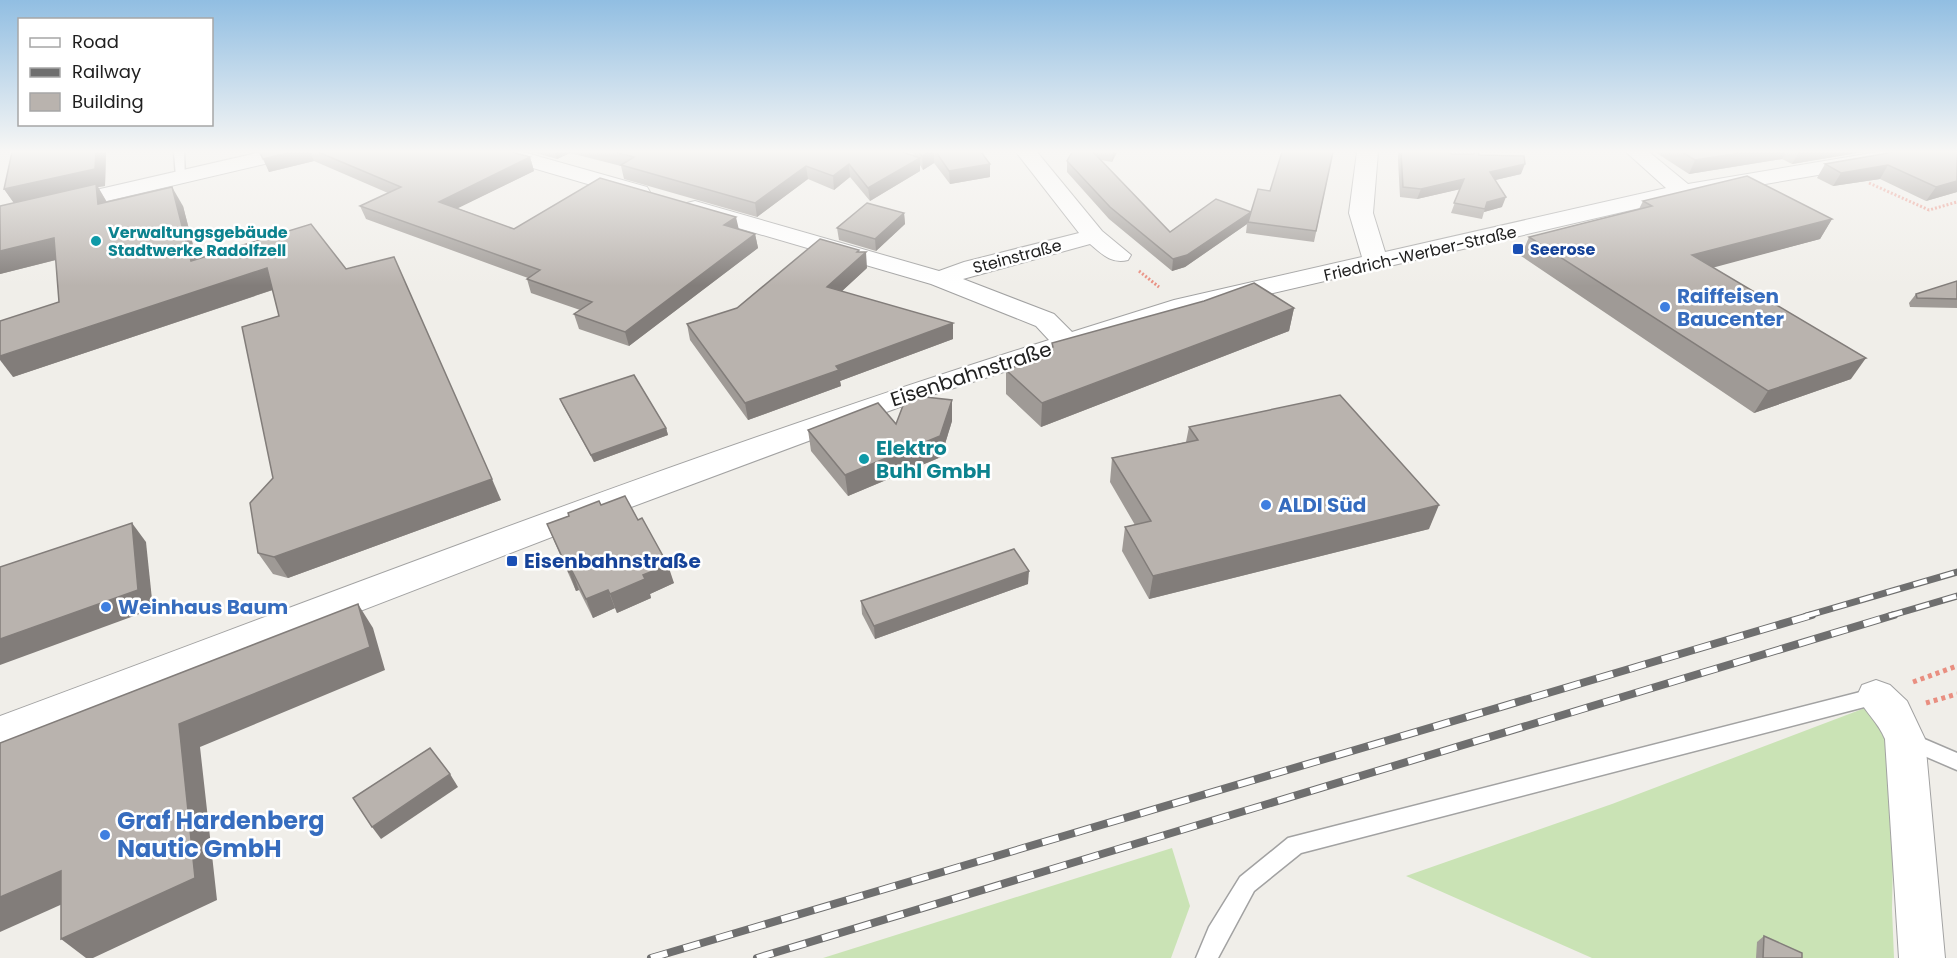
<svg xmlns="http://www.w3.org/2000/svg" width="1957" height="958" viewBox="0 0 1957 958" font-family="Poppins,sans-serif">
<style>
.grass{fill:#cae3b5}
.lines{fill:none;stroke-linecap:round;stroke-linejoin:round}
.service-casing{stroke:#a2a2a2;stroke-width:3}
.minor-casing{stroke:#a2a2a2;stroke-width:2}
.path-far1{stroke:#e98e80;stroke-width:3;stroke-dasharray:2 2;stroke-linecap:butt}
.path{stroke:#e98e80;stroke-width:5;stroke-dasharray:4 4;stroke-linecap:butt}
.service{fill:#fff;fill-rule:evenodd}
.minor{fill:#fff;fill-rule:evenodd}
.rail-far1-casing{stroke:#6f6f6f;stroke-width:7}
.rail-casing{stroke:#6f6f6f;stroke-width:8}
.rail-far1{stroke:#fff;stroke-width:4.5;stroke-dasharray:14;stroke-linecap:butt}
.rail{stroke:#fff;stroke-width:6;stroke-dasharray:17;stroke-linecap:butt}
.wall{fill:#9f9a96}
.shaded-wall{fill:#827d7a}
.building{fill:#b9b3ae;stroke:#827d7a;stroke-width:1.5}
.culture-dot{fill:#0f9aa8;stroke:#fff;stroke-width:2}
.transit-dot{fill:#1a4fb4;stroke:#fff;stroke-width:2}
.shop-dot{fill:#3f7fe0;stroke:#fff;stroke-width:2}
.labels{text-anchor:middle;stroke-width:5;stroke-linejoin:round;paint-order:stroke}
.far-culture-label{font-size:16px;font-weight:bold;fill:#0d838f;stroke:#fff;text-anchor:start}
.far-transit-label{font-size:16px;font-weight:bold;fill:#164399;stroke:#fff;text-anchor:start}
.far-street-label{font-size:16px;fill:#212121;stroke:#fff}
.shop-label{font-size:20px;font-weight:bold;fill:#366cbe;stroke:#fff;text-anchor:start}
.street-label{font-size:20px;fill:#212121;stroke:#fff}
.culture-label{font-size:20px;font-weight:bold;fill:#0d838f;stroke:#fff;text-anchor:start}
.transit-label{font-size:20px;font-weight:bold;fill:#164399;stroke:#fff;text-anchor:start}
.near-shop-label{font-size:24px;font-weight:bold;fill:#366cbe;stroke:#fff;text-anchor:start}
</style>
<rect width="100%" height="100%" fill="#f0eee9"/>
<g class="grass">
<polygon points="1865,708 1886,730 1894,803 1892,909 1894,958 1592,958 1406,876 1612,804"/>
<polygon points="1172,848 1190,906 1171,958 823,958"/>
</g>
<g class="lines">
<g class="service-casing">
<g id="service">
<polygon points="174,152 184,152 185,179 176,177"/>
<polygon points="1876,688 1882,691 1885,696 1882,701 1876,704 1301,853 1254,891 1218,958 1196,958 1209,927 1240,877 1288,838"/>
<polygon points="1908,732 1957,753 1957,770 1901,746 1899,740 1901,734"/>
</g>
</g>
<g class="minor-casing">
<g id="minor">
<polygon points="261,152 300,152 297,156 290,158 0,226 0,212"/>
<polygon points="489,152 523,152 647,187 650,192 647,197 639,199 492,156"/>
<path d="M 1016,152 L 1037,152 L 1102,231 L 1131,255 L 1128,260 C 1111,264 1102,254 1090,244 L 963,279 L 1054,314 L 1072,332 L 1174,300 L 1362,257 L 1349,213 L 1357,152 L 1378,152 L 1373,213 L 1385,252 L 1666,188 L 1626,152 L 1649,152 L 1688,184 L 1878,152 L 1928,152 L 1925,156 L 1918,158 L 1683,198 L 1191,312 L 932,395 L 583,525 L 0,750 L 0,716 C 348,587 695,451 1049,340 L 1036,326 L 931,284 L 687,213 L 684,208 L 687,203 L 695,201 L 939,271 L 964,262 L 1079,233 Z"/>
<path d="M 1876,680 L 1890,685 L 1907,701 L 1925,739 L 1945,958 L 1899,958 L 1885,739 C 1878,722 1865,712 1857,696 L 1862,685 Z"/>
</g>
</g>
<g class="path-far1">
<polyline points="1869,183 1929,210 1957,202"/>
<polyline points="1139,271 1159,287"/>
</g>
<g class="path">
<polyline points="1913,682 1957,666"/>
<polyline points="1926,703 1957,694"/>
</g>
<use href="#service" class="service"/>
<use href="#minor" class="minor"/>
<g class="rail-far1-casing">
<g id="rail-far1">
<polyline points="1806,616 1957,572"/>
<polyline points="1889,616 1957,596"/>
</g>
</g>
<g class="rail-casing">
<g id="rail">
<polyline points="651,958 1812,615"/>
<polyline points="757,958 1894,615"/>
</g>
</g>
<use href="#rail-far1" class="rail-far1"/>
<use href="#rail" class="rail"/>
</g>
<g class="wall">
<polygon points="12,152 106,152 105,186 98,187 107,202 183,206 197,260 311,224 501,500 288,578 273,574 258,553 273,478 279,316 273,290 13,377 59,302 56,260 0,274 14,203 4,189"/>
<polygon points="262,152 512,152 530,157 534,171 457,208 514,229 738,229 755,234 758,248 629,346 579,329 574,314 580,310 531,293 527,279 528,278 366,219 360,206 388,193 314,161 269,172"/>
<polygon points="532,152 903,152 914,156 912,152 981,152 990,177 950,184 934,163 923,170 920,165 920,171 870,201 850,177 834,190 808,179 757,217 624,179 621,166 570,153 557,159"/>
<polygon points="1072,152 1117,152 1112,162 1101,160 1170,232 1251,212 1270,191 1333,152 1314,242 1246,233 1247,224 1185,267 1172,271 1109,219 1067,172 1067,161"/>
<polygon points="1398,152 1451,152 1451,154 1479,155 1521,174 1495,180 1502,207 1484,212 1482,219 1451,213 1460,189 1417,199 1400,197 1398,160"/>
<polygon points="1655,152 1863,152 1792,164 1782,159 1689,174"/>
<polygon points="1957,152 1957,192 1926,201 1880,179 1833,186 1817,178 1825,164"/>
<polygon points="1643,201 1832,219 1820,239 1712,267 1851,379 1754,413 1521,256 1529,237 1639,209"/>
<polygon points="904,213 905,224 876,251 839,240 837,228"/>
<polygon points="867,268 841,292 953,339 840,381 841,386 748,420 690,340 687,324"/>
<polygon points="1957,281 1957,308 1910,307 1909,303 1916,294"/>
<polygon points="1294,308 1289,331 1041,427 1006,394 1006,370 1022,365 1022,360"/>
<polygon points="560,399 666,428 668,435 594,462 563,406"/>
<polygon points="952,421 941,457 848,496 811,451 808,430"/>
<polygon points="1189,427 1429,529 1149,599 1122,551 1125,527 1135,525 1110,482 1112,458 1186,442"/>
<polygon points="601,505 674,583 650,594 651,598 617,613 615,608 593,618 579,590 576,591 555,543 547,524 569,516 568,513"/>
<polygon points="1028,584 875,639 862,614 861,601"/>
<polygon points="1764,936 1802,958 1756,958 1757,942"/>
</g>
<g class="shaded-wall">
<polygon points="96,152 106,152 105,186 98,187 107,203 110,223 16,206 4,189"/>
<polygon points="291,152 310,152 314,161 269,172 263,159"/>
<polygon points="555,152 570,152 570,153 557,159"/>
<polygon points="929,152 934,152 934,163 923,170 922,156"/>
<polygon points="1113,152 1117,152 1112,162"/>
<polygon points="1746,152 1786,152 1782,159 1689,174 1695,160"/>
<polygon points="1799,152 1863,152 1792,164"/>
<polygon points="530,157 534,171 444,215 439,202"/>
<polygon points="920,158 920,171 870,201 868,188"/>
<polygon points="849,164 850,177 834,190 833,176"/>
<polygon points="990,164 990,177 950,184 949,171"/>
<polygon points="1525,164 1521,174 1487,182 1490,172"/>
<polygon points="1888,165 1880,179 1833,186 1841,173"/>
<polygon points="806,166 808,179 757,217 755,203"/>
<polygon points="1464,179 1461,189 1417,199 1421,189"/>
<polygon points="1957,181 1957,192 1926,201 1936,187"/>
<polygon points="172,187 183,206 202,281 191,261"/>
<polygon points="1506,197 1502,207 1484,212 1487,202"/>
<polygon points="1251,212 1247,224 1185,267 1172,271 1173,259"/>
<polygon points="904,213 905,224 876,251 875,239"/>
<polygon points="736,217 739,230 724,225"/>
<polygon points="1832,219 1820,239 1682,276 1692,255"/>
<polygon points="755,234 758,248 629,346 625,332"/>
<polygon points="54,238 67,257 0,274 0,251"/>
<polygon points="859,250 859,258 866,252 867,268 829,303 827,287"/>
<polygon points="267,268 278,288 13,377 0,360 0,356"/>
<polygon points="1294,308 1289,331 1041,427 1042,403"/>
<polygon points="953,323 953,339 840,381 841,386 748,420 745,403 836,366"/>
<polygon points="1866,358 1851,379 1754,413 1768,391"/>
<polygon points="952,400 952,421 941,457 848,496 845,475"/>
<polygon points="666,428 668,435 594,462 591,455"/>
<polygon points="492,479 501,500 288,578 274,557"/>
<polygon points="1439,505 1429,529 1149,599 1153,576"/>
<polygon points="132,523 146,542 153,609 0,665 0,639"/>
<polygon points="668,565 674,583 650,594 651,598 617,613 610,594 643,575"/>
<polygon points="572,571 579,590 576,591 569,572"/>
<polygon points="1029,571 1028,584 875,639 874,626"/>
<polygon points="608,590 615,608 593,618 586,599"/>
<polygon points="358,604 373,628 385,670 200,747 217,900 93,958 86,958 61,939 179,724"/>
<polygon points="450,774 458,787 381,839 372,827"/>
<polygon points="61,871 87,893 0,932 0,897"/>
</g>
<g class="building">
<polygon points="12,152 96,152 95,169 4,189"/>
<polygon points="262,152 291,152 263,159 260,153"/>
<polygon points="318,152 512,152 530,157 439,202 514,229 600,178 736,217 724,225 755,234 625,332 574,314 592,302 527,279 540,270 360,206 401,187"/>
<polygon points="614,152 903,152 920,158 868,188 849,164 833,176 806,166 755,203 621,165 634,157"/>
<polygon points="920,152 929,152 922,156"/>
<polygon points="936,152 981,152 990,164 949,171"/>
<polygon points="1072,152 1093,152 1170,232 1216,199 1251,212 1258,189 1270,191 1282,152 1333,152 1316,231 1248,222 1251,212 1187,255 1173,259 1110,207 1067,161"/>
<polygon points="1401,152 1451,152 1451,154 1474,154 1475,152 1478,152 1479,155 1524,156 1525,164 1490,172 1506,197 1487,202 1485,209 1454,203 1464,179 1421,189 1403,187"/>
<polygon points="1682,152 1746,152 1695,160"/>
<polygon points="1894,152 1957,152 1957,181 1936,187 1888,165 1841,173 1825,164"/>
<polygon points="1747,176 1832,219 1692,255 1866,358 1768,391 1529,237 1652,206 1643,201"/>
<polygon points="96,184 98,204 172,187 191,261 311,224 346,269 394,257 492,479 274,557 258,553 250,503 273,478 242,327 279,316 267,268 0,356 0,321 59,302 54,238 0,251 0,206"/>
<polygon points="867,203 904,213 875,239 837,228"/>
<polygon points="820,239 859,250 857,252 866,252 827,287 953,323 836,366 839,370 745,403 687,324 737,308"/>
<polygon points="1957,281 1957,299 1917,298 1916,294"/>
<polygon points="1254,283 1294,308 1042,403 1006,370 1022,364 1022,360 1053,347 1052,343 1204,301"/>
<polygon points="634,375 666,428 591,455 560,399"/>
<polygon points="907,395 952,400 940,436 845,475 808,430 878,403 896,424"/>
<polygon points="1340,395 1439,505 1153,576 1125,527 1151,521 1112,458 1198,440 1189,427"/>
<polygon points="625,496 638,520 642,518 668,565 643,575 645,579 610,594 608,590 586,599 572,571 569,572 547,524 569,516 568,513 599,501 601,505"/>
<polygon points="132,523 138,590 0,639 0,567"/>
<polygon points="1014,549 1029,571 874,626 861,601"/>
<polygon points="358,604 370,647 179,724 195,878 61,939 61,871 0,897 0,743"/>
<polygon points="430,748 450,774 372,827 353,798"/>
<polygon points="1764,936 1802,953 1802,958 1763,958"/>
</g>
<linearGradient id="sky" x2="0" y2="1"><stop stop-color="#91bee2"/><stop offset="0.53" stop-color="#f8f7f5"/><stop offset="1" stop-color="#f8f7f5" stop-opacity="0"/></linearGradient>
<rect width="1957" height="286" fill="url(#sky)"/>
<g class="culture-dot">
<circle cx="96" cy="241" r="6"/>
<circle cx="864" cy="459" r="6"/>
</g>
<g class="transit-dot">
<rect x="1512" y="243" width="12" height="12" rx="3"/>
<rect x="506" y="555" width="12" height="12" rx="3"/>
</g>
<g class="shop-dot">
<circle cx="1665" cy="307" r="6"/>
<circle cx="1266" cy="505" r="6"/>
<circle cx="106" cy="607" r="6"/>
<circle cx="105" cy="835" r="6"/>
</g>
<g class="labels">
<g class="far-culture-label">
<text x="108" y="238">Verwaltungsgebäude<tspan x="108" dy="18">Stadtwerke Radolfzell</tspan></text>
</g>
<g class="far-transit-label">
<text x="1530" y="255">Seerose</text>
</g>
<g class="far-street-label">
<text transform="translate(1420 253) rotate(-13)" y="6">Friedrich-Werber-Straße</text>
<text transform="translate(1017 256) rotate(-15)" y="6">Steinstraße</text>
</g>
<g class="shop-label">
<text x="1677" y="303">Raiffeisen<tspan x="1677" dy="23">Baucenter</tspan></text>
<text x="1278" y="512">ALDI Süd</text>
<text x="118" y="614">Weinhaus Baum</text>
</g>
<g class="street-label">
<text transform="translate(971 374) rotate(-18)" y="7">Eisenbahnstraße</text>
</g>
<g class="culture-label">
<text x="876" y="455">Elektro<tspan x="876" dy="23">Buhl GmbH</tspan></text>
</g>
<g class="transit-label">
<text x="524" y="568">Eisenbahnstraße</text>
</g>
<g class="near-shop-label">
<text x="117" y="829">Graf Hardenberg<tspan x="117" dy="28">Nautic GmbH</tspan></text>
</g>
</g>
<rect x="18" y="18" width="195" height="108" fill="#ffffff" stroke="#a6a6a6" stroke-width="1.5"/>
<rect x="30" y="38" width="30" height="9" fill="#ffffff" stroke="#a6a6a6" stroke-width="1.5"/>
<text x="72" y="48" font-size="18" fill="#212121">Road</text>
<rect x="30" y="68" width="30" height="9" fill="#6f6f6f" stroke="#a6a6a6" stroke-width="1.5"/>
<text x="72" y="78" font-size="18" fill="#212121">Railway</text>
<rect x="30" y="93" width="30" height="18" fill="#b9b3ae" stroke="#a6a6a6" stroke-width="1.5"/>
<text x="72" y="108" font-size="18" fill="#212121">Building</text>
</svg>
